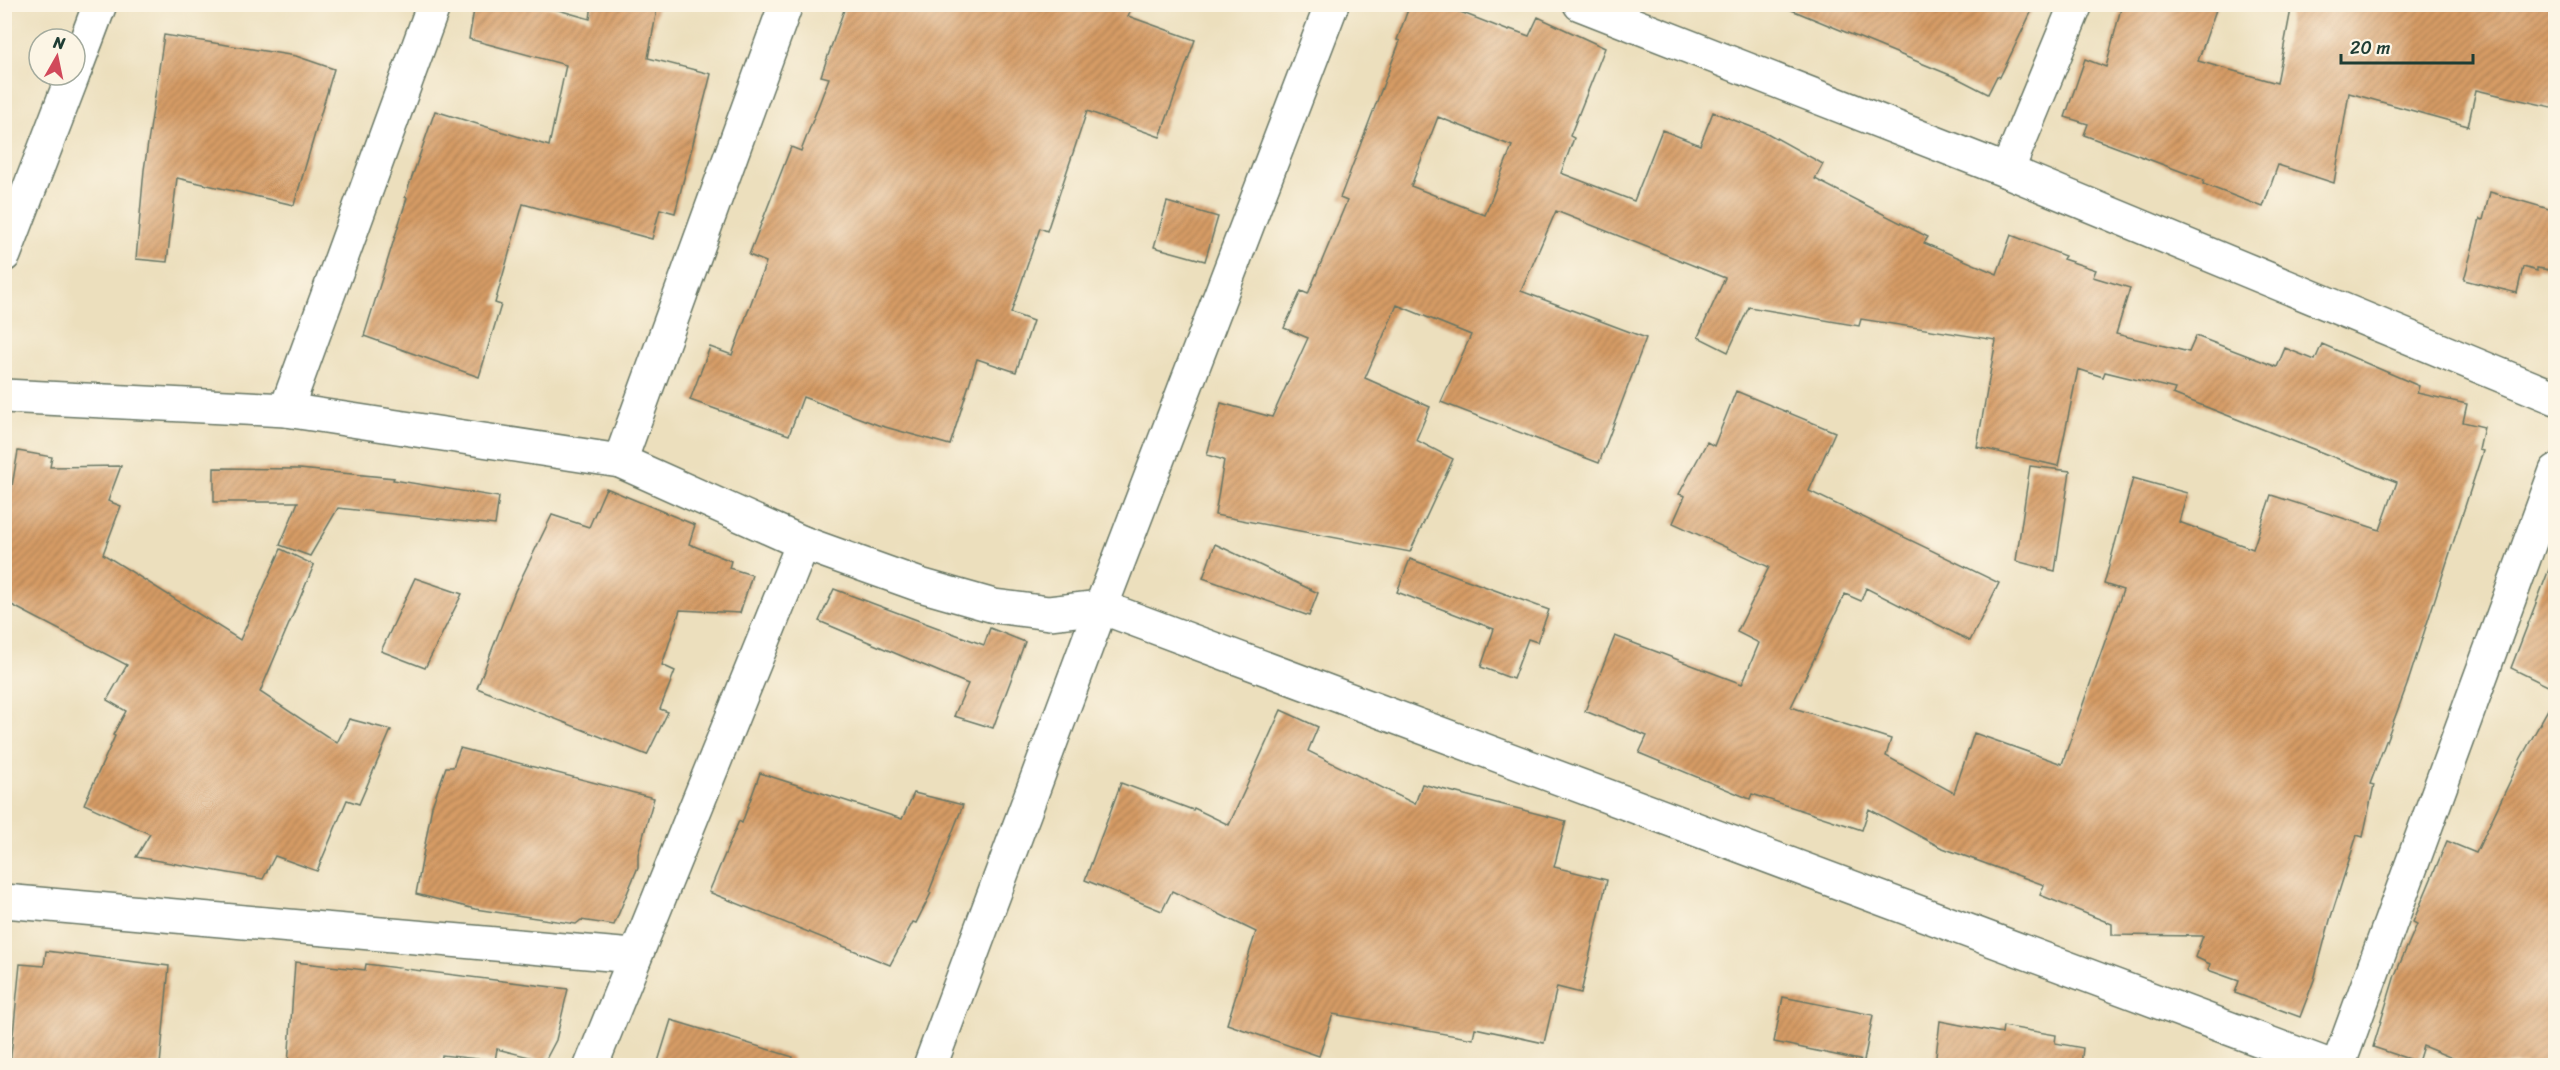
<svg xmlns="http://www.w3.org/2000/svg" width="2560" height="1070" viewBox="0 0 2560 1070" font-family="Sriracha,sans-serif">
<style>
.building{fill:url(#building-hatch);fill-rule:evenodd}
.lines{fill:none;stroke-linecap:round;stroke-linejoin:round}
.minor-casing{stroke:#677664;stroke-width:36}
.minor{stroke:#fff;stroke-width:33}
</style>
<defs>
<pattern id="building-hatch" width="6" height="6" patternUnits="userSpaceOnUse" patternTransform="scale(1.5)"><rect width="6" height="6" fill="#d69b65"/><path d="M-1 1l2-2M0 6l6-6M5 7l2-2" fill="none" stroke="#ad8054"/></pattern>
</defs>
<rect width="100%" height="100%" fill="#fcf5e5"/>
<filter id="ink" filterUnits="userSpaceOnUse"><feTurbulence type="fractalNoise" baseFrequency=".0167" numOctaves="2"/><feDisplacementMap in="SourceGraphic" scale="12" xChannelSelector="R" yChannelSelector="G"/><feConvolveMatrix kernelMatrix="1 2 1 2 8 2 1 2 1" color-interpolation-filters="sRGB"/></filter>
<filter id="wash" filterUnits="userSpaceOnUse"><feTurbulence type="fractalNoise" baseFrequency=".008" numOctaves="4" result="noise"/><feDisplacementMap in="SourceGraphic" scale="24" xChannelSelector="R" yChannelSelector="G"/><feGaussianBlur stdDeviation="1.35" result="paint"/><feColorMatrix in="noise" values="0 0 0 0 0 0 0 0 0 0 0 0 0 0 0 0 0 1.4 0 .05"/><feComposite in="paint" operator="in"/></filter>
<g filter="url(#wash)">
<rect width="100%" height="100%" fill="#ecdfbd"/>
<g id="blocks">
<g class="building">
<polygon points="475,4 537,4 590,19 592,4 658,4 648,58 711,74 675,213 660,209 652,239 523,204 495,303 501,305 479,377 364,336 407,198 405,197 435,111 549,146 566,65 469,39"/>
<polygon points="846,4 1133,4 1128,16 1195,40 1160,137 1087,111 1047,231 1040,228 1011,313 1033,321 1016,372 977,359 950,445 878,425 803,397 789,435 690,400 710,347 732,355 766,262 749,255 791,147 801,151 829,78 821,76"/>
<path d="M 1410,4 L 1440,4 L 1509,31 L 1510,29 L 1529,36 L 1538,17 L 1605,48 L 1570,136 L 1574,138 L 1561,173 L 1634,201 L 1662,130 L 1700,145 L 1713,112 L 1767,133 L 1823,164 L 1815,179 L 1928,237 L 1924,243 L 1997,274 L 2011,235 L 2065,256 L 2063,259 L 2096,270 L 2093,277 L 2130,288 L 2116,334 L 2189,352 L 2196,336 L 2277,367 L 2285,348 L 2315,360 L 2322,344 L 2419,386 L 2417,393 L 2467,404 L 2463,422 L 2484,427 L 2479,450 L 2483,451 L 2407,685 L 2370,784 L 2374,785 L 2363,837 L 2357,835 L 2330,920 L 2314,980 L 2300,1017 L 2235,993 L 2239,981 L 2208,970 L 2210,964 L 2195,957 L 2203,936 L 2112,935 L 2112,924 L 2040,895 L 2044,885 L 1940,847 L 1869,809 L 1862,830 L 1752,794 L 1750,799 L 1639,753 L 1647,736 L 1585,711 L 1615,636 L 1742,684 L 1759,643 L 1737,632 L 1769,567 L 1673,523 L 1685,496 L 1679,494 L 1707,442 L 1714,446 L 1736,391 L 1835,432 L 1809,491 L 1999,583 L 1970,641 L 1866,588 L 1861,601 L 1845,594 L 1791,707 L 1891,739 L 1886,756 L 1954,793 L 1974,733 L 2062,764 L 2123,590 L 2104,584 L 2133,478 L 2187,493 L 2179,522 L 2253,549 L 2271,495 L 2380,530 L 2397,482 L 2173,394 L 2175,389 L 2105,372 L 2103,377 L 2078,369 L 2058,466 L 1977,447 L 1996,340 L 1861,319 L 1859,326 L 1749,307 L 1728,352 L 1698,337 L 1725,278 L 1556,211 L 1521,291 L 1646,338 L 1599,463 L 1441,402 L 1471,335 L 1397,305 L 1365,378 L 1430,407 L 1416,440 L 1453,459 L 1410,552 L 1215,515 L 1224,460 L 1207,455 L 1221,403 L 1272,417 L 1308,338 L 1284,328 L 1301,291 L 1308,294 L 1347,201 L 1340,198 L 1400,41 L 1397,40 ZM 1438,117 L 1512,146 L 1485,215 L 1411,186 Z"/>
<polygon points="1777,4 2035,4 2000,77 1997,76 1988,94 1955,77"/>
<polygon points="2122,4 2218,4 2198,61 2277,83 2292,4 2556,4 2556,108 2476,90 2468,126 2349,93 2334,183 2278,165 2263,207 2203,184 2204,180 2084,135 2088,124 2065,117 2085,59 2106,67"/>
<polygon points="164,35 296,56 334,69 294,205 177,178 167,262 136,259 144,170"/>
<polygon points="2490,192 2556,211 2556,271 2537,268 2537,271 2523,267 2517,293 2464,280 2480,219 2483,220"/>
<polygon points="1167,202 1218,217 1205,261 1154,247"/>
<polygon points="18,451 52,457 50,467 121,466 108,501 121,506 103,554 240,640 281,549 314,565 260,692 337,743 349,719 391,730 359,804 347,800 317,871 275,856 263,879 136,857 150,834 84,804 115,736 113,735 126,711 107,700 127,665 4,601 4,532"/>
<polygon points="2030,466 2070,471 2055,571 2016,561"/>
<polygon points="214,468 299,469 394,478 393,480 499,497 495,525 338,508 310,556 280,545 298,502 214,502"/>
<polygon points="606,488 695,525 689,544 731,561 729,568 752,575 740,613 680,610 662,665 675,671 660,709 668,712 647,755 477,688 515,591 552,515 589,527"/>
<polygon points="1215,544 1318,593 1309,616 1203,578"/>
<polygon points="1410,559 1549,610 1537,642 1528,639 1513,679 1481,667 1494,629 1397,592"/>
<polygon points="2553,559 2556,560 2556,690 2511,668"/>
<polygon points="415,578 462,594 425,668 381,651"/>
<polygon points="834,589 984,645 990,628 1025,642 993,728 954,716 968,684 819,621"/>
<polygon points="2556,695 2556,1065 2469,1065 2423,1046 2418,1062 2373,1047 2395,975 2417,924 2413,922 2447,841 2476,853 2521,758"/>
<polygon points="1281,710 1318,727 1308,751 1415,804 1422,784 1566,821 1554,867 1607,880 1581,993 1557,987 1544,1043 1475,1028 1473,1039 1333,1014 1319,1056 1227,1024 1256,932 1172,891 1162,911 1085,880 1121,783 1193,810 1194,808 1229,825"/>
<polygon points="460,748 654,798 638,854 638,867 614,925 581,920 576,924 475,909 416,894 432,806 446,767 453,767"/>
<polygon points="760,773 902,819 914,793 963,805 929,892 931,893 916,923 913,922 890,965 709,892 739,821 742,823"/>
<polygon points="46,951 169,966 160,1065 10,1065 20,964 44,966"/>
<polygon points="295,962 365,970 366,964 568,989 556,1040 545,1061 497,1049 495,1061 442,1055 441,1065 288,1065"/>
<polygon points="1783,997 1873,1015 1864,1061 1774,1042"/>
<polygon points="671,1020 793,1057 792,1065 657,1065"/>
<polygon points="1940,1021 2002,1033 2003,1026 2056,1035 2055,1043 2083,1048 2081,1065 1935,1065"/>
</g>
</g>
</g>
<g filter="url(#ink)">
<use href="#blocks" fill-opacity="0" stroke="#677664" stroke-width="1.5"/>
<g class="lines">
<g class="minor-casing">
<g id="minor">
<polyline points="1580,4 2007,171 2556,398"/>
<polyline points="75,70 100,4"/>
<polyline points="2007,171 2076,4"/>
<polyline points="4,255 73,75"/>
<polyline points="4,396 286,410 620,461 803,543 920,585 994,606 1049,613 1101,607 2330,1066"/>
<polyline points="286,410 434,4"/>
<polyline points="620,461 786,4"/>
<polyline points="4,901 633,956"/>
<polyline points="591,1066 803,543"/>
<polyline points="930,1066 1101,607 1332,4"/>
<polyline points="2338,1066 2556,471"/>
</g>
</g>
<use href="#minor" class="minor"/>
</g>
</g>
<rect width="2560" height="1070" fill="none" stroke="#fcf5e5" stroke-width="24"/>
<g transform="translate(57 57) rotate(9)"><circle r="28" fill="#fcf5e5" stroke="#a4ab9e" stroke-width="1.5"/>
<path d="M0-4.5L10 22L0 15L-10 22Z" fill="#d1495b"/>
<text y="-9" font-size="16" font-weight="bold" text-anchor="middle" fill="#1f3d34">N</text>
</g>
<path d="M2341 54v9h132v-9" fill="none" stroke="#1f3d34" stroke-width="3"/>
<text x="2350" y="54" font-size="18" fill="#1f3d34" stroke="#fcf5e5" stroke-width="4.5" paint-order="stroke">20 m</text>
</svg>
